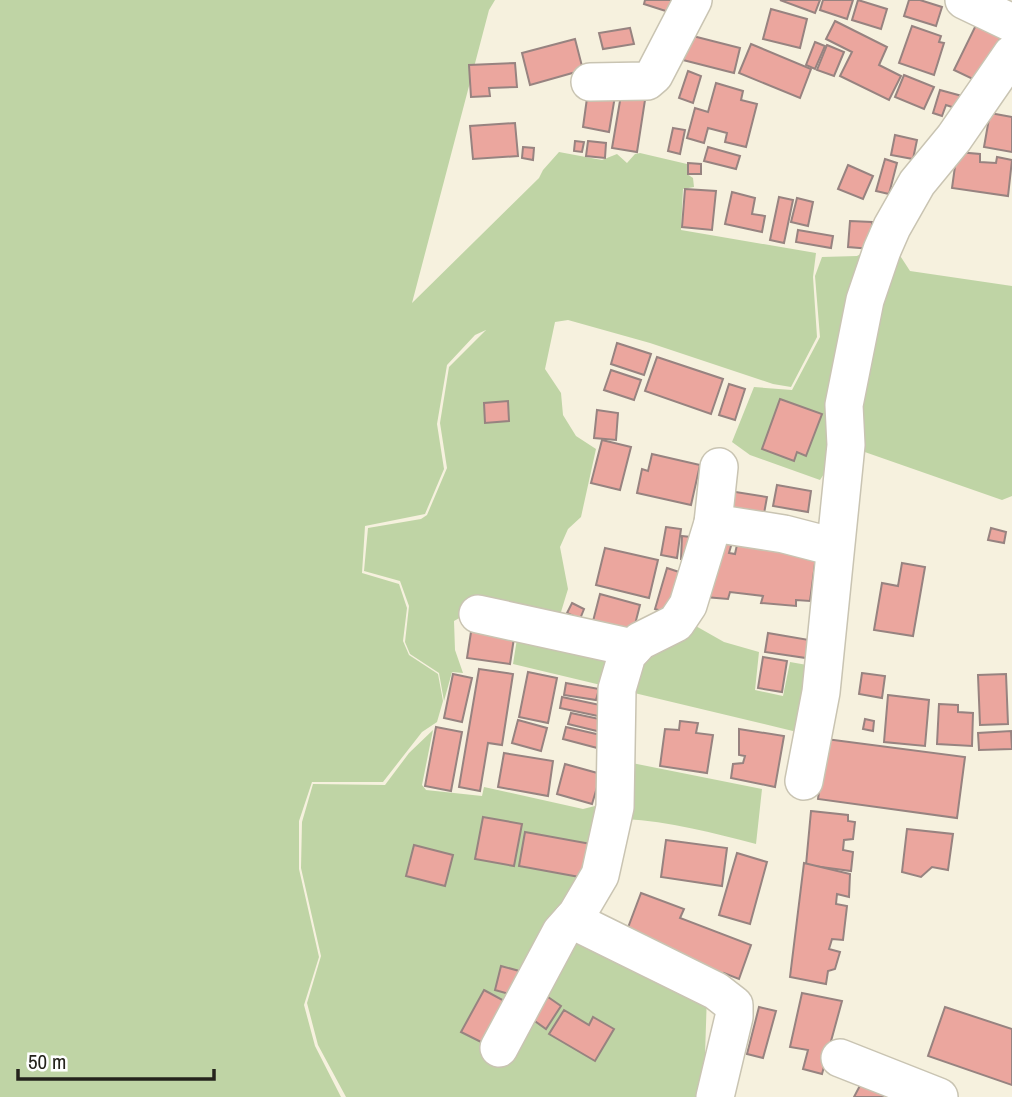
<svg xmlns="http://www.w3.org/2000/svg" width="1012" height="1097" viewBox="0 0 1012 1097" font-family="'Archivo Narrow',sans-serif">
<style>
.green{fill:#bfd4a5}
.building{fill:#eba69e;stroke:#978380;stroke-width:2}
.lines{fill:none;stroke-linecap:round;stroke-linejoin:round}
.minor-casing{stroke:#c9c4b2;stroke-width:40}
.minor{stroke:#fff;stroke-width:37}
</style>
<rect width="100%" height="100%" fill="#f6f1de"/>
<g class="green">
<polygon points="0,0 495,0 489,10 412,303 539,178 543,170 559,152 602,160 617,154 627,163 635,154 640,153 687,164 687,174 693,178 694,187 683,189 681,230 816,253 813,277 817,337 791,387 773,384 650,343 568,320 555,322 545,369 561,393 563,415 576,436 596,449 581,517 568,529 560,547 568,589 561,612 566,620 694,625 724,642 759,652 755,690 783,696 790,662 807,665 797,732 513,664 519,626 470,612 454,621 455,650 463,673 452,672 444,701 439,673 410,654 405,642 409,606 400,581 364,571 368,528 421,519 427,515 447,468 440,423 449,367 486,330 475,335 447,365 437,424 444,469 425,514 365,526 362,573 399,584 407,608 403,641 409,655 438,674 443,701 437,722 422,732 383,782 312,782 299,821 299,869 319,957 304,1005 315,1046 341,1097 0,1097"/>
<polygon points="899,233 899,254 910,271 1012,286 1012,496 1002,500 859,450 837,454 820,480 750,455 732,442 754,387 792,390 820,337 815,276 822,257 857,256"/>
<path d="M 433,730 L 422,785 L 426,790 L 482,796 L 484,787 L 583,809 L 599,805 L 632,763 L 762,789 L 756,844 C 713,833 669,821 625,819 L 578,942 L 707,994 L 705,1055 L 717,1069 L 707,1097 L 346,1097 L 318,1045 L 307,1003 L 321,956 L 301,868 L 302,822 L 313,784 L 385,785 L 409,753 Z"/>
</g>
<g class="building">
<polygon points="645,0 679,0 675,14 644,4"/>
<polygon points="780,0 820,0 815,13"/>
<polygon points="823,0 853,0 847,19 820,10"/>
<polygon points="858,0 887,9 881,29 852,20"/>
<polygon points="909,0 920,0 942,7 936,26 904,16"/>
<polygon points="771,9 807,19 800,48 763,39"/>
<polygon points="835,21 887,47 879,65 901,76 889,100 840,76 852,52 826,39"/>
<polygon points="976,25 1001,37 979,82 954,70"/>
<polygon points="912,26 941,36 939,42 944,43 934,75 899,63"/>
<polygon points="630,28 634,44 603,49 599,33"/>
<polygon points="685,34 740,48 734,73 679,59"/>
<polygon points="575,39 583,70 530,85 522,53"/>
<polygon points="815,42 825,46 815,69 806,65"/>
<polygon points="751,44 811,69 800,98 739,73"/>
<polygon points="827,45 844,52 834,76 817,70"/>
<polygon points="515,63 517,87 489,88 490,96 471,97 469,65"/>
<polygon points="688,71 701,76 693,103 679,98"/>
<polygon points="904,75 934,87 924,109 895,97"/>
<polygon points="716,83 743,91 741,100 757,104 746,147 725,142 727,133 708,128 704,143 687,138 695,108 708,112"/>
<polygon points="940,90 962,96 958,109 946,105 942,116 933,113"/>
<polygon points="588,91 615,96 609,132 583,127"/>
<polygon points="621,95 645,100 637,152 612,148"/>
<polygon points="990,113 1012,117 1012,152 984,147"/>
<polygon points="515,123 518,156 473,159 470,126"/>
<polygon points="673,128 685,130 680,154 668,151"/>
<polygon points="895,135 917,140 913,159 891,155"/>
<polygon points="575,141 584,142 582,152 574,151"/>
<polygon points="588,141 606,143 605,158 586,156"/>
<polygon points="523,147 534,148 533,160 522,158"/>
<polygon points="708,147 740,156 736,169 704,161"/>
<polygon points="957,152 980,154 980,162 996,163 997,157 1012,160 1008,196 952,188"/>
<polygon points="885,159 897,163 889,194 876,191"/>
<polygon points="688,163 701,164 701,174 688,174"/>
<polygon points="848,165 873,176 863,199 838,189"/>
<polygon points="685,189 716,191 712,230 682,227"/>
<polygon points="732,192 755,198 752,214 765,216 762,232 725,224"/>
<polygon points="779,197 793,200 784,243 770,240"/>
<polygon points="797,198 813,202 808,226 791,222"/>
<polygon points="850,221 872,222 871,249 848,247"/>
<polygon points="798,230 833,236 831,248 796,242"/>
<polygon points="617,343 651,354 644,375 611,364"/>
<polygon points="657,357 723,379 711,414 645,391"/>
<polygon points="611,370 641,380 634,400 604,390"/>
<polygon points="729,384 745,389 735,420 719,415"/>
<polygon points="780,399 822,414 806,456 797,452 794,461 762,449"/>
<polygon points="508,401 509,421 485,423 484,403"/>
<polygon points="597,410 618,413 616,440 594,438"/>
<polygon points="602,440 631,447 620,490 591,483"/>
<polygon points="652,454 700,465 691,505 637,493 642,469 648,471"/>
<polygon points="777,485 811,491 808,512 773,506"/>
<polygon points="723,490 767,497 763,519 719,512"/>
<polygon points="666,527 681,529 677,558 661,555"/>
<polygon points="991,528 1006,532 1004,543 988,540"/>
<polygon points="715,535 733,539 729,553 735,554 738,540 817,549 810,601 796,600 796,606 761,603 763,596 730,592 728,599 705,597"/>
<polygon points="682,536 699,538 697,560 681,559"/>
<polygon points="605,548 658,560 649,598 596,585"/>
<polygon points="902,563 925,567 913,636 874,630 882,583 898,586"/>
<polygon points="667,568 691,576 678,616 655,609"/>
<polygon points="600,594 640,605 632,636 592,625"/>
<polygon points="572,603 584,609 580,619 567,613"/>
<polygon points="473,619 516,625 510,664 467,658"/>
<polygon points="768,633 809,640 806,658 765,652"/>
<polygon points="763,657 787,661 782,692 758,688"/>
<polygon points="479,669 513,674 502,745 488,743 480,791 459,787"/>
<polygon points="528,672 557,678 548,723 519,717"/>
<polygon points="862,673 885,676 882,698 859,694"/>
<polygon points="453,674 472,678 462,722 444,718"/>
<polygon points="1006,674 1008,724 980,725 978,675"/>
<polygon points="566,683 599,689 596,700 564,695"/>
<polygon points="888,695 929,700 925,746 884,742"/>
<polygon points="562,697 600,705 598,716 560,708"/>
<polygon points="939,704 958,705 958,712 973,713 972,746 937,744"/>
<polygon points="571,713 604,720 601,732 568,724"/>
<polygon points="865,719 874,721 873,731 863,729"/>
<polygon points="518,720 547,728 541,751 512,743"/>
<polygon points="680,721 698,723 696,733 713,735 707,773 660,766 665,729 679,730"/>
<polygon points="436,727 462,732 451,791 425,786"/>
<polygon points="566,727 605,736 601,749 563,739"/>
<polygon points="739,729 784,736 775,787 731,778 733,764 743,763 745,756 739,755"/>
<polygon points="1011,731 1012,749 979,750 978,733"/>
<polygon points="826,739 965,757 957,818 818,799"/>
<polygon points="504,753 553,761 548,796 498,787"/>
<polygon points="565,764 601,774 592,804 557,794"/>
<polygon points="811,811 848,815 848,821 855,822 853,839 844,840 843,850 853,852 851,871 806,865"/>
<polygon points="483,817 522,824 514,866 475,859"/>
<polygon points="907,829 953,834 948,870 932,867 921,877 902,872"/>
<polygon points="525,832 602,846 596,880 519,866"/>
<polygon points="666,840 727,848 722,886 661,877"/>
<polygon points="414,845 453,855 445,886 406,876"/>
<polygon points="737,853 767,862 750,924 719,915"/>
<polygon points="804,863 850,874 849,897 837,894 836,904 847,906 843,940 832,939 829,949 840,952 835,969 828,971 826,984 790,977"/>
<polygon points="641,893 684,909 680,918 751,945 739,979 724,973 722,979 626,933"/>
<polygon points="501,966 534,975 527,999 495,990"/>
<polygon points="484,990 521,1010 489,1046 461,1032"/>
<polygon points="802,993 842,1001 822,1074 803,1069 808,1050 790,1047"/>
<polygon points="548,997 561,1006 546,1029 532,1019"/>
<polygon points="759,1007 776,1011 763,1058 747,1054"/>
<polygon points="945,1007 1012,1029 1012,1085 928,1056"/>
<polygon points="564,1010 589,1025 593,1017 614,1029 595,1061 549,1034"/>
<polygon points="866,1074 895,1097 854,1097"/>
</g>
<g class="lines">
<g class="minor-casing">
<g id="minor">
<polyline points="964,0 1012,23"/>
<polyline points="590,82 647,81 654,75 693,0"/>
<polyline points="713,523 784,534 834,547"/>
<polyline points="478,614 633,648"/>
<polyline points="804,781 821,692 846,445 844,405 865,300 882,250 892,227 917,183 954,138 1012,54"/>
<polyline points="572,920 716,991 734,1005 734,1017 715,1097"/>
<polyline points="499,1048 561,932 577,914 600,875 615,807 617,689 627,655 640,641 676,623 688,605 713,523 719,467"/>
<polyline points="840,1058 939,1097"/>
</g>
</g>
<use href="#minor" class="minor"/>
</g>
<path d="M18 1069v10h196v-10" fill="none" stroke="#25231c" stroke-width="3.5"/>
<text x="28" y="1069" font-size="21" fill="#25231c" stroke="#ffffff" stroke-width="5" paint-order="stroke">50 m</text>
</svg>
